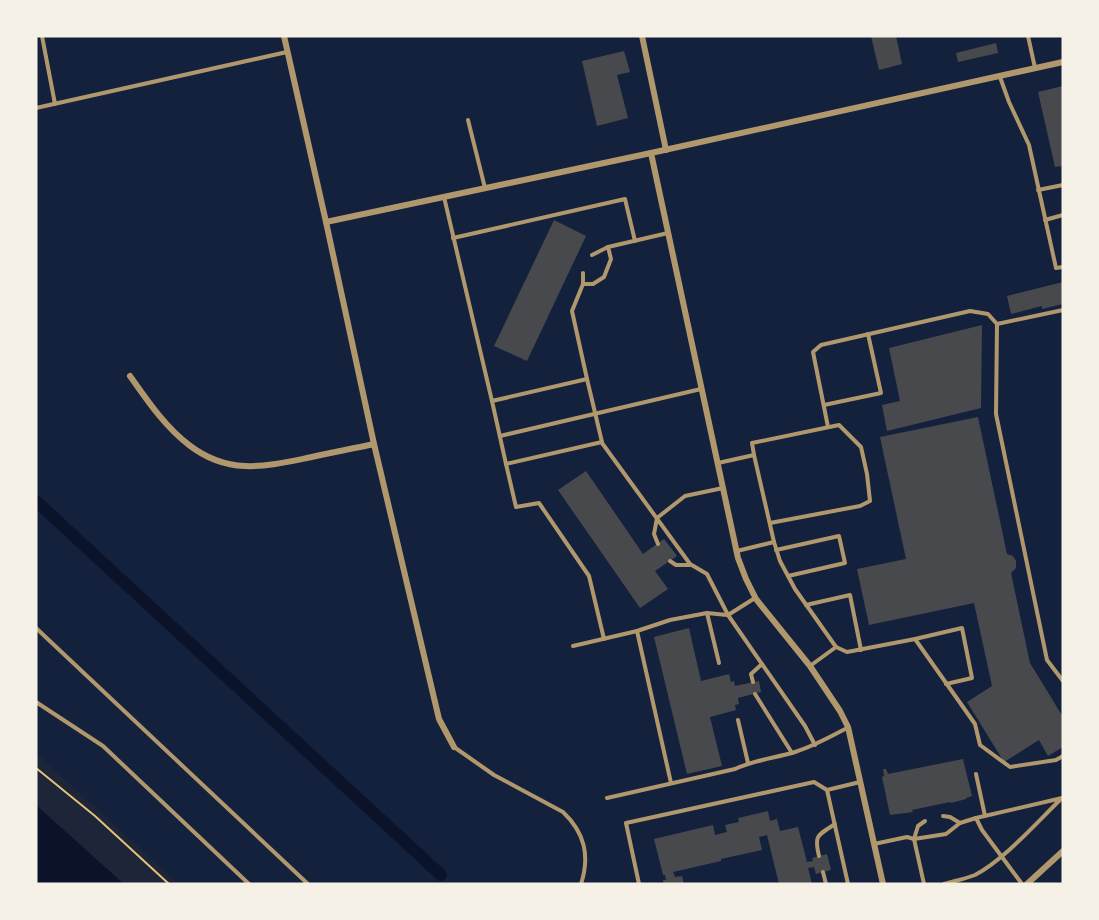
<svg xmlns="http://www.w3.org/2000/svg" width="1099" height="920" viewBox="0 0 1099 920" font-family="'Titillium Web',sans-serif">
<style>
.green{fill:#1d2539}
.water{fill:#0b132b}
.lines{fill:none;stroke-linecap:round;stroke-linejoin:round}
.canal{stroke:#0b132b;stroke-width:12}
.building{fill:#48494c}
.path{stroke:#e5c07b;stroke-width:2}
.service{stroke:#b1986c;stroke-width:4}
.minor{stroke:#b1986c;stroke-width:6}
</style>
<rect width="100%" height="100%" fill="#14213d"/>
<polygon class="green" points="36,753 179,884 36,884"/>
<polygon class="water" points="36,805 124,884 36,884"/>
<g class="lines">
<polyline class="canal" points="36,501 441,875"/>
</g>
<g class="building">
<polygon points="871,36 896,36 902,64 879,70"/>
<polygon points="996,43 998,53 958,62 956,53"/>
<polygon points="624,51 630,72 617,75 628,118 597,126 582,61"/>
<polygon points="1063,86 1063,166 1055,167 1038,92"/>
<polygon points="554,220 586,236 527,361 494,346"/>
<polygon points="1063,282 1063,304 1042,309 1042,306 1011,314 1007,296"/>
<polygon points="982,325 981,408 887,431 882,405 900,401 889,348"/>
<polygon points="978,417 1007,554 1013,556 1016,561 1016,568 1011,573 1030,663 1063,717 1063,747 1048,756 1039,740 1004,762 967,702 992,686 974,603 869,625 857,569 906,559 880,437"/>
<polygon points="586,471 643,554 664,539 677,556 655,571 668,589 640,608 558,490"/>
<polygon points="689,628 701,681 729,674 731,682 734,681 735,686 759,681 761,692 738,698 739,704 735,705 736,710 710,717 722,766 687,774 654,637"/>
<polygon points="963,759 972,796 966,798 966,799 951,803 950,802 912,810 913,812 890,815 882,777 884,776 883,769 886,769 888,774"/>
<polygon points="768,811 770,821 777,819 780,831 798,827 807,862 813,861 812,858 827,854 831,870 816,874 814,867 808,868 812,884 779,884 767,835 759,837 762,850 721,859 721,861 673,872 675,877 682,876 684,884 664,884 663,880 666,880 665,875 663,875 654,839 713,825 715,835 727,832 725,825 739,822 738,818"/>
</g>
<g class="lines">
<polyline class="path" points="36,768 95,816 169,884"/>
<g class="service">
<polyline points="42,36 55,104"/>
<polyline points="1029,36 1028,36 1035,68"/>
<polyline points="1000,77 1009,102 1029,145 1056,268 1063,267"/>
<polyline points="36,108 287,52"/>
<polyline points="468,120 485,188"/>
<polyline points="1038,190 1063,185"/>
<polyline points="444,197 492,401 587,379 572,311 583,284 593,284 604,277 611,259 608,247 668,233"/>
<polyline points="1045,220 1063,215"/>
<polyline points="453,238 625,199 635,241"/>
<polyline points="592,255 608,247"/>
<polyline points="583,273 583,284"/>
<polyline points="1063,310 997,324 996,414 1047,660 1063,681"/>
<polyline points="587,379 602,442 506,464 516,507 539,503 589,576 604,639"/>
<polyline points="492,401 506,464"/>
<polyline points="824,405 881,393 868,334"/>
<polyline points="828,427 813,352 821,345 970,311 988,314 997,324"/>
<polyline points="500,436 701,389"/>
<polyline points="602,443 690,564 707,574 728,615"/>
<polyline points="718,463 754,455 752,443 839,425 861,447 867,474 870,501 860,506 770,523"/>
<polyline points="774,542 780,561 795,589 836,647"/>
<polyline points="658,544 654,534 657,518 685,496 723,488"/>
<polyline points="776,550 839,536 845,563 788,576"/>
<polyline points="737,551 774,542 754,455"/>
<polyline points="670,561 676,565 690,565"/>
<polyline points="755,598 728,615 805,726 815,745"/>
<polyline points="806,605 850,595 861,650"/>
<polyline points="707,613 719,663"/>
<polyline points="36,628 308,884"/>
<polyline points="637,631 671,783"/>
<polyline points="915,639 962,628 972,678 946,684"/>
<polyline points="573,646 637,631 670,620 707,613 727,615"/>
<polyline points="810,666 836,647 847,652 915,639 975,724 980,745 1010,767 1056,760 1063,756"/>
<polyline points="753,682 751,674 762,664"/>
<polyline points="755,694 792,753"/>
<polyline points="36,702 103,746 249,884"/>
<polyline points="738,720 748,763"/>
<path d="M 454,747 L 494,775 L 563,812 C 585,833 590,856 581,884"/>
<polyline points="976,774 985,816"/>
<path d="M 607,798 L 735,769 C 754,760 775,758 795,752 C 814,746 830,737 847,728"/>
<polyline points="943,816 950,817 960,823"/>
<polyline points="874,844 907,837 914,839 946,834 960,823 976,818 982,830 1022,884"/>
<path d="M 819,856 C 814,835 817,836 835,824"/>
<polyline points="823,872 826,884"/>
<polyline points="639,884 626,823 814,782 827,790"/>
<polyline points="848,884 827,790 860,782"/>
<polyline points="924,884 914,839 918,826 925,821"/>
<path d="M 944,884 C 954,881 965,879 975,875 C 1005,859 1037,822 1062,798 L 976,818"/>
</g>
<g class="minor">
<polyline points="284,36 326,222 374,444 439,719 454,747"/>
<polyline points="642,36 666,150"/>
<polyline points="651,153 738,558 746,579 756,599 810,666 840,711 848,727 883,884"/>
<polyline points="326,222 651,153 1063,62"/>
<path d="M 130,376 C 147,400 165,427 189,445 C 228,475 263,467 307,458 C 329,453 351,449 374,444"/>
<polyline points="1027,884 1063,851"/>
</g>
</g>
<rect width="1099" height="920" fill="none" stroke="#f6f1e7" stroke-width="75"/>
</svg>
